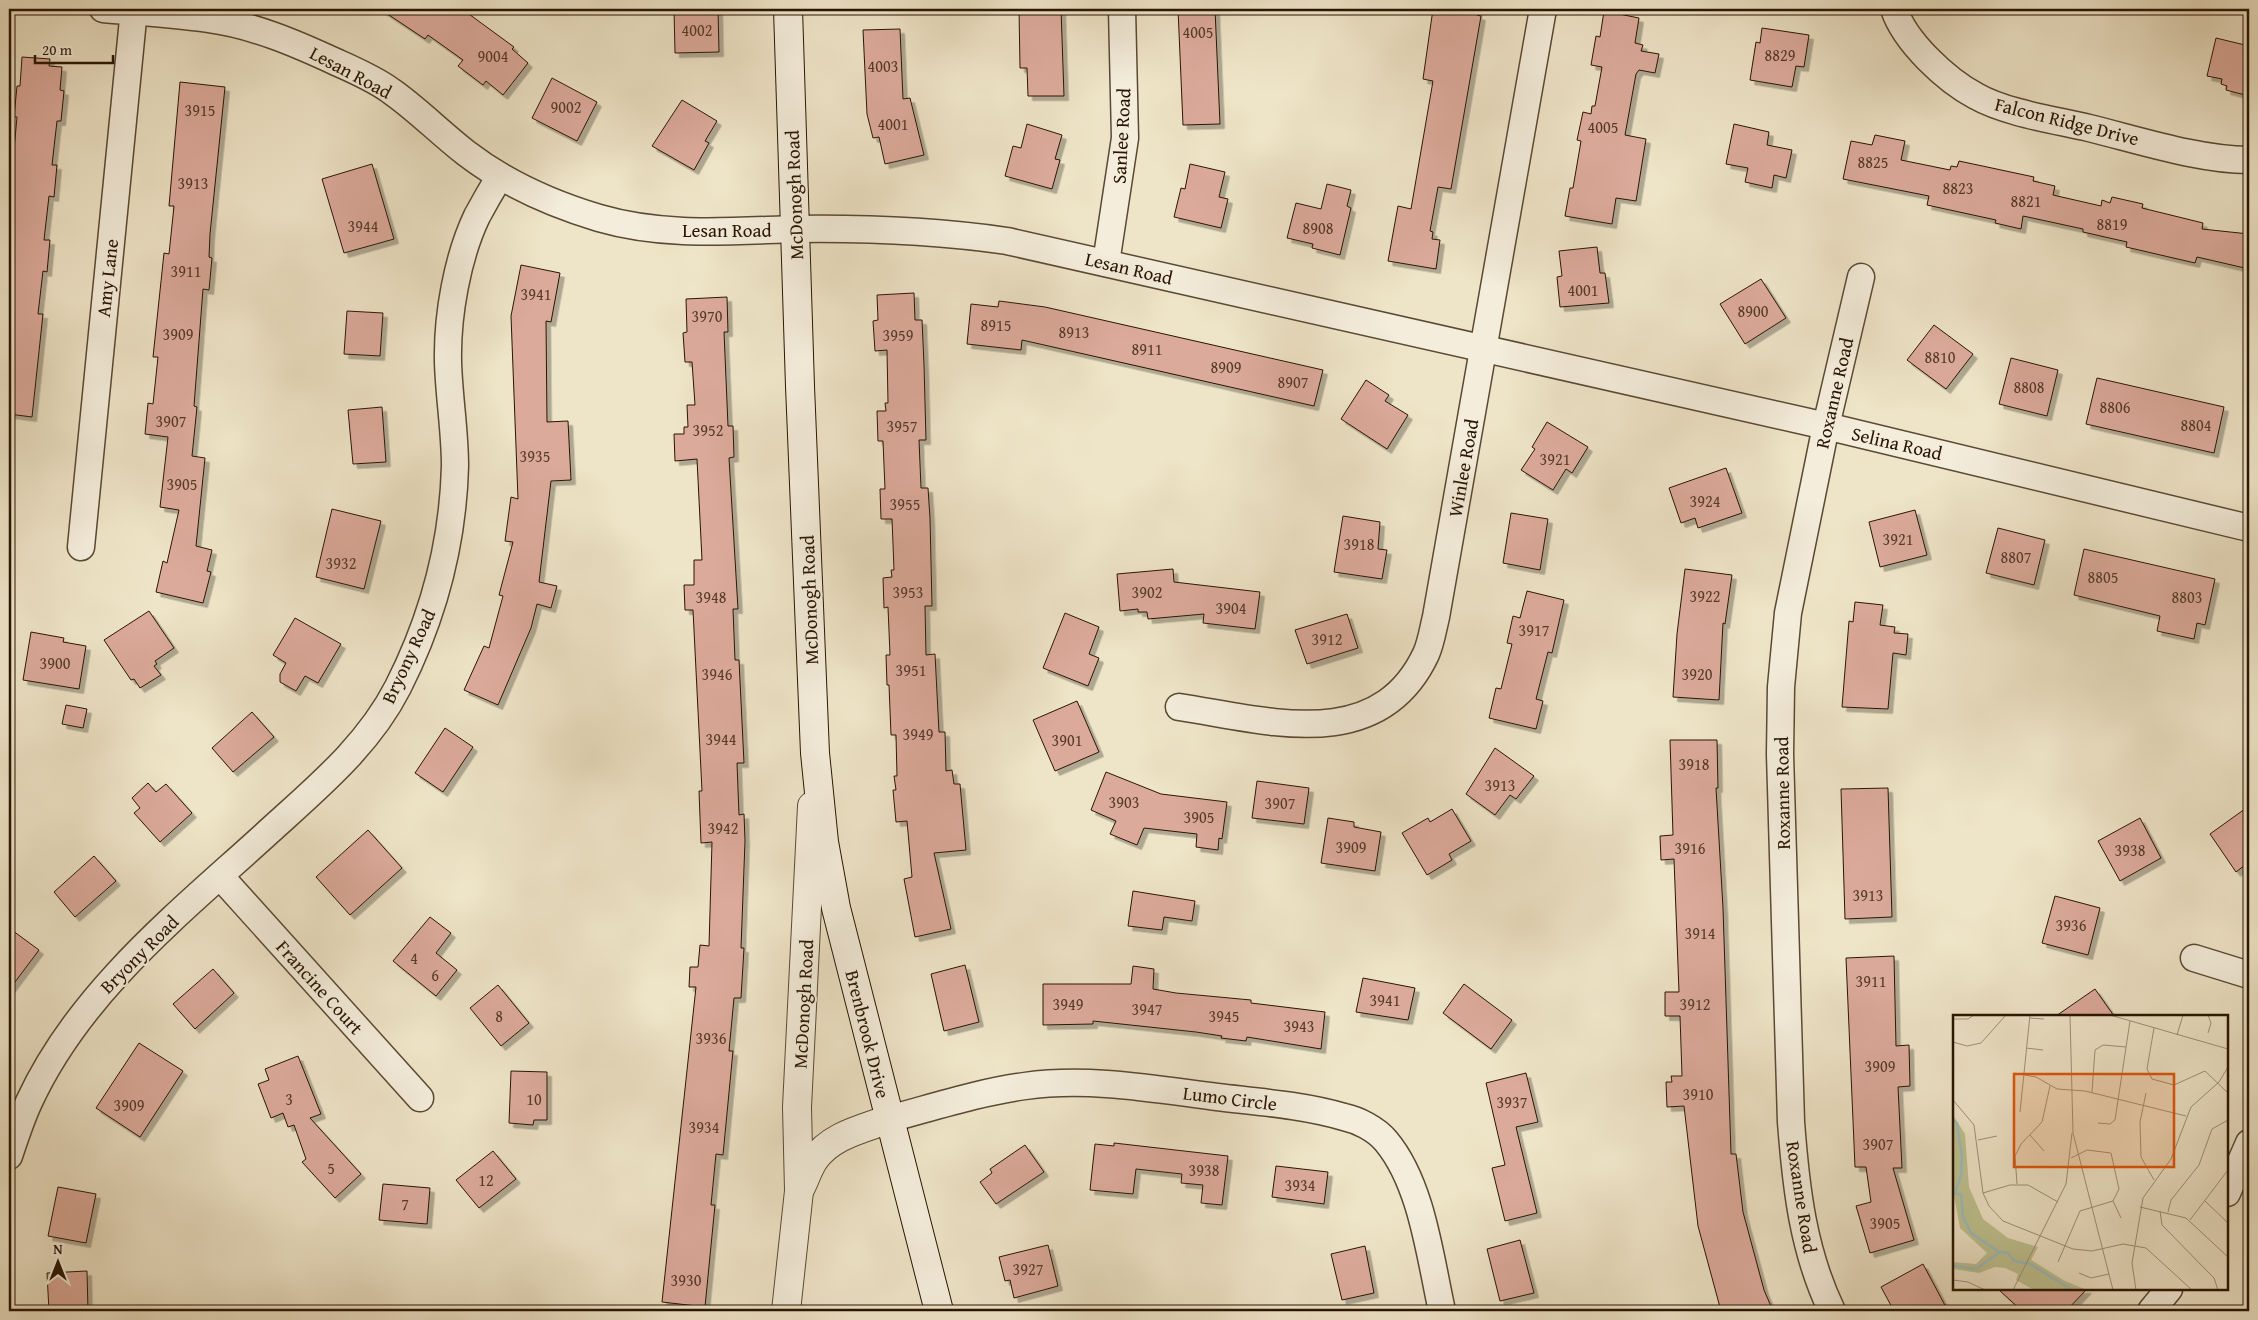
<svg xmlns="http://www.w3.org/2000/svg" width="2258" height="1320" viewBox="0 0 2258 1320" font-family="'Gentium Book Plus',serif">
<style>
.building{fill:#dcaa9b;stroke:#281502;filter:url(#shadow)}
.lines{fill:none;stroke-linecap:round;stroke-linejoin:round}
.minor-casing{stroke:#5a4933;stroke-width:29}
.tertiary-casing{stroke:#5a4933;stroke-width:30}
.secondary-casing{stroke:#281502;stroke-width:30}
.minor{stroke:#f4eddb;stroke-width:26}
.tertiary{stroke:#f4eddb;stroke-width:28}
.secondary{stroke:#f4eddb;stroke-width:28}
.labels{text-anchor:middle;stroke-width:4;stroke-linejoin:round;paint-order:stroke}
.number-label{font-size:16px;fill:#553a28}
.street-label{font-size:19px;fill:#281502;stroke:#f4eddb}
.inset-river{fill:none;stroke:#9bbdbd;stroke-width:2.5}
.inset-road{fill:none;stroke:#9f9178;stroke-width:1}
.view{fill:#de560c;fill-opacity:0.15;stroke:#de560c;stroke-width:2.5}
.inset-edge{fill:none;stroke:#281502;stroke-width:2.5}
</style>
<defs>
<filter id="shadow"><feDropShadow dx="4.5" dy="4.5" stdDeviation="0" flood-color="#0004"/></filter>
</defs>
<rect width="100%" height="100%" fill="#eee4c7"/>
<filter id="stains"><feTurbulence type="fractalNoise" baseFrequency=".004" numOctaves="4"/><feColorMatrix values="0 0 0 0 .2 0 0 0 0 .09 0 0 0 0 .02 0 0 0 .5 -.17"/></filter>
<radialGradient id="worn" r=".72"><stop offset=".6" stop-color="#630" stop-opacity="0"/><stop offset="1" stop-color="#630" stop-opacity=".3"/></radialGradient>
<g class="building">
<polygon points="380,9 462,9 514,47 512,49 528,63 503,95 486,81 483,85 458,66 463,60 428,35 425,39"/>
<polygon points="674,9 718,9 719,52 675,53"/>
<polygon points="1019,9 1061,9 1064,96 1028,96 1027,68 1020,68"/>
<polygon points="1178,9 1215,9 1220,124 1183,125"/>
<polygon points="1433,9 1478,9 1477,15 1481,16 1451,189 1438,187 1430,231 1433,232 1432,239 1440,240 1436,269 1388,261 1398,206 1411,209 1433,81 1423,79"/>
<polygon points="1604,11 1639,18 1635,43 1643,45 1641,51 1659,54 1655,73 1639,70 1636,74 1625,135 1646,139 1636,201 1616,198 1612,224 1565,216 1570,188 1573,188 1581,141 1577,140 1583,112 1591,114 1592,106 1595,106 1602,67 1591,65 1596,36 1600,37"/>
<polygon points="1762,28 1809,35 1804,67 1796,66 1792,87 1750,80 1756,42 1760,43"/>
<polygon points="900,29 903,99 910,98 924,155 885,164 879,137 873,138 867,114 863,30"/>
<polygon points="2216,38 2249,46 2249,96 2226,90 2227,86 2221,84 2222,79 2207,76"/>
<polygon points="22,57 50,59 49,66 62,67 60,90 64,91 61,121 57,121 52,165 57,165 54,197 49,196 44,240 50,240 47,272 43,271 38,314 43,314 32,417 9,414 9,160 13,161 17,117 14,117 17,86 20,86"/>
<polygon points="552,78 597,102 577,141 532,118"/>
<polygon points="180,82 225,87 210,234 209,257 212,258 209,290 203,289 194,406 197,407 192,456 205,458 196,546 212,550 207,571 211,572 203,603 156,592 163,561 167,563 179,510 160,507 168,437 145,434 148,403 153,404 158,357 153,357 164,253 169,254 174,206 169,206"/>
<polygon points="682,100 717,121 705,141 709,143 694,170 652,146"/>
<polygon points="1027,124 1062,135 1055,159 1060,160 1052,189 1005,176 1013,146 1021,148"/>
<polygon points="1734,124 1769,132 1767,145 1792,150 1786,178 1774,175 1772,188 1745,182 1748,168 1726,164"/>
<polygon points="1875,135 1905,141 1901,160 1950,170 1951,166 1957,167 1959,161 2034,177 2033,181 2055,186 2053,195 2101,206 2102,200 2110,203 2112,197 2143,204 2142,208 2203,223 2202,229 2249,234 2249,269 2197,257 2195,263 2126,247 2127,242 2083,232 2083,229 2023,216 2021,229 1995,223 1996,220 1927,205 1929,196 1843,179 1851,141 1872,145"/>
<polygon points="372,164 394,239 344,253 322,179"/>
<polygon points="1190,164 1225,172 1219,197 1228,199 1221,228 1174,217 1181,188 1185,189"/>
<polygon points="1327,184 1351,190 1347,206 1351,208 1340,255 1312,248 1313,244 1287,238 1296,203 1321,209"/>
<polygon points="1597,247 1600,273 1605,273 1609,303 1560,307 1557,277 1562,276 1559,251"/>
<polygon points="521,265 560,273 551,322 546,321 547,422 568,421 571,480 551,481 539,582 557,586 551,608 537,604 531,628 498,705 464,690 484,646 489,648 503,596 499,595 513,542 505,541 511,497 518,499 511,316"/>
<polygon points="1761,279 1786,318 1745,344 1720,304"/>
<polygon points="914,293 915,320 922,320 924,365 926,440 919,440 921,488 928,488 930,518 932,606 925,606 926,655 935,654 939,732 945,732 946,771 952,770 954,784 960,784 966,850 934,853 951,929 915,937 904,879 912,877 907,821 896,822 893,790 896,790 894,776 897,776 896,735 891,735 889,685 887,685 886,655 890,655 888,607 884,608 883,578 892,577 891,570 894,570 892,519 881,519 880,489 885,489 883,441 878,441 877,411 886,411 885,403 888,403 887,350 875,351 873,321 878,320 877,295"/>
<polygon points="727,297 728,332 724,332 728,426 733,426 734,457 729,458 738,609 733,609 735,660 739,660 744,763 737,763 739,815 744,814 745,841 741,948 744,948 741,998 734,998 729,1051 733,1051 723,1155 716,1154 711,1205 715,1205 705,1307 662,1302 696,987 689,987 690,967 698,967 700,945 709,946 712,842 701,843 699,791 702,791 693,610 685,610 684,585 694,585 694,560 702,560 697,459 675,461 674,434 684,434 684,427 688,427 687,405 695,405 692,362 685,362 683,333 687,332 686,299"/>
<polygon points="999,301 1045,307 1323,370 1314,406 1022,340 1021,350 967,344 971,304 998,307"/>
<polygon points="347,311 383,313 380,356 344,354"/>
<polygon points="1934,325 1973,354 1946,389 1907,360"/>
<polygon points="2011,358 2058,370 2047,416 1999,404"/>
<polygon points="2097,378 2224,407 2214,453 2086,424"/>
<polygon points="1366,380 1389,395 1385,401 1408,415 1387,449 1341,419"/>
<polygon points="382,407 386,462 353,464 348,410"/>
<polygon points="1547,422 1588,447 1572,473 1566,469 1553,490 1521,470 1535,449 1532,447"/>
<polygon points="1726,468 1742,513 1698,528 1695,518 1681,523 1669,488"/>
<polygon points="332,509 381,521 364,589 316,577"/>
<polygon points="1915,510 1927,555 1880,567 1869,522"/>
<polygon points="1511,513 1548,519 1540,570 1503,563"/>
<polygon points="1343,516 1380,522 1378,549 1387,550 1382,579 1334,572"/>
<polygon points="1998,528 2045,540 2034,585 1986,573"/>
<polygon points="2084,549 2215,579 2205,625 2197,623 2194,639 2157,631 2160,616 2074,595"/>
<polygon points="1173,569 1174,582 1260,592 1255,629 1203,623 1204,614 1148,619 1147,612 1138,612 1138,609 1120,611 1117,574"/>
<polygon points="1685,569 1732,575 1725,624 1723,623 1719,700 1673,697 1677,634"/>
<polygon points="1527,591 1564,600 1552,653 1548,652 1536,699 1543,701 1536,729 1489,718 1496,688 1501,689 1512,644 1507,643 1513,616 1520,618"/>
<polygon points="1855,602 1883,605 1880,625 1895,627 1894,633 1908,634 1906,655 1893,653 1888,709 1842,707 1849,621 1853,622"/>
<polygon points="149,611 174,648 155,661 157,664 154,666 161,675 140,688 134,679 131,680 104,640"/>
<polygon points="1065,613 1099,627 1089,654 1099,658 1088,686 1043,668"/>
<polygon points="1347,614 1358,648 1307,664 1295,630"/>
<polygon points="295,618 341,644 318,683 305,676 296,691 280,682 280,674 286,663 273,655"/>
<polygon points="31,632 64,638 63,642 86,646 79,689 23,680"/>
<polygon points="1077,701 1099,752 1055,771 1033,720"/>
<polygon points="66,705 87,709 83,728 62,724"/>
<polygon points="252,712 274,737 233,772 212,748"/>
<polygon points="445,728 473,747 443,792 415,773"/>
<polygon points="1670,740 1717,740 1718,788 1716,788 1723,908 1731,1154 1736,1154 1743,1212 1764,1290 1773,1311 1721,1311 1698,1226 1684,1106 1667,1107 1666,1082 1672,1082 1671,1076 1682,1076 1680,1016 1665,1016 1665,992 1679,992 1674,859 1661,860 1660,836 1673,835"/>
<polygon points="1495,748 1534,776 1516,799 1510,795 1495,815 1466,794"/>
<polygon points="1106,772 1161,794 1227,802 1222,839 1219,838 1218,850 1196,847 1197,834 1144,828 1137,845 1110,834 1116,821 1091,810"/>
<polygon points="1257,781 1309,788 1304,824 1252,818"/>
<polygon points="148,783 156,792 166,784 192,813 160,842 134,813 140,808 132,798"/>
<polygon points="1888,788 1892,917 1845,919 1841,789"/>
<polygon points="2249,806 2249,862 2236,872 2210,834"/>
<polygon points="1452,809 1471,841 1449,854 1452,860 1427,875 1402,833 1428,818 1430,822"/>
<polygon points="1328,818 1354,822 1354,827 1381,832 1375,871 1321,863"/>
<polygon points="2140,818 2161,858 2120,881 2098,841"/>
<polygon points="368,830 402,868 350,915 316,877"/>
<polygon points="94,856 116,881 75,917 54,892"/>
<polygon points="1133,891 1195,901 1192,921 1164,917 1162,930 1128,926"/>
<polygon points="2055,896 2100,908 2088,955 2042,943"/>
<polygon points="430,917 451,933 436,953 457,970 436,996 393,961"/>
<polygon points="9,928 39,950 9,990"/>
<polygon points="1894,956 1896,1046 1909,1045 1910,1086 1898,1087 1902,1168 1893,1168 1914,1240 1870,1253 1856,1206 1871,1202 1866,1167 1855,1167 1846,958"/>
<polygon points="965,965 979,1022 944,1031 931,974"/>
<polygon points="1133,966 1154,969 1153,989 1176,993 1251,1000 1251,1003 1325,1012 1321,1049 1247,1037 1246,1041 1221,1038 1222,1036 1196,1032 1093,1021 1093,1024 1043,1025 1043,984 1131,984"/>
<polygon points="213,969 234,993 195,1029 173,1004"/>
<polygon points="1363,978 1415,988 1408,1020 1356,1012"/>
<polygon points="1464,984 1512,1020 1491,1049 1443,1013"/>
<polygon points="498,985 529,1023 501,1046 470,1008"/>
<polygon points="2095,989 2114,1016 2056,1016"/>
<polygon points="139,1043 183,1071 140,1137 96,1108"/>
<polygon points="298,1056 321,1114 310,1118 361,1174 335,1198 302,1162 306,1159 294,1125 288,1127 283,1113 271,1118 258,1084 269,1080 265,1069"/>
<polygon points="511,1071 547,1072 547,1120 534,1120 533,1125 509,1123"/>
<polygon points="1526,1073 1538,1122 1516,1127 1537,1213 1505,1221 1492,1168 1505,1165 1486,1083"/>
<polygon points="1114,1143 1228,1156 1222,1205 1201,1203 1203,1185 1181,1183 1182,1174 1136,1169 1133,1194 1090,1190 1095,1144 1114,1146"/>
<polygon points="1025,1145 1044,1172 996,1204 980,1182 992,1173 990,1169"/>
<polygon points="493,1151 516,1179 479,1208 456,1180"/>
<polygon points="1276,1166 1328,1172 1324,1204 1272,1197"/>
<polygon points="383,1184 430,1188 427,1224 379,1220"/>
<polygon points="58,1187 96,1194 86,1243 48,1236"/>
<polygon points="1520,1240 1534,1293 1500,1301 1487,1249"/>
<polygon points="1048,1245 1058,1286 1014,1298 1010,1280 1005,1281 999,1257"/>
<polygon points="1365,1246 1374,1293 1342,1300 1331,1254"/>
<polygon points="1923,1264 1948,1311 1894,1311 1881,1287"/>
<polygon points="87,1271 88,1311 49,1311 47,1273"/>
<polygon points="1998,1289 2087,1289 2066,1311 2022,1311"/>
</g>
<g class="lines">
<g class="minor-casing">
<g id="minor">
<path d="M 103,9 C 138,12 173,14 208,19 C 253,25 295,43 336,62 C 354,70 375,79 391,91 C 417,109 440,133 466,153 C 505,183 552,204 599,218 C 664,237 729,231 795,229 C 866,228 937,231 1007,241 L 1826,426 L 2249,528"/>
<path d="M 1894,9 C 1905,42 1946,80 1976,96 C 2006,113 2055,120 2089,128 C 2138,140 2199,160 2249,160"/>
<polyline points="1106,263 1125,138 1122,9"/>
<polyline points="81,547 134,9"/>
<path d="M 1179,707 C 1266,720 1378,756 1426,654 C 1431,643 1433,629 1436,617 L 1543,9"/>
<polyline points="220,876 420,1098"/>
<polyline points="2194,958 2249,975"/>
<path d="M 889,1119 C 934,1107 980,1092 1025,1086 C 1089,1077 1154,1089 1217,1097 C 1259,1102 1303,1105 1344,1117 C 1358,1120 1376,1129 1386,1141 C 1422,1184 1430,1257 1442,1311"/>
<path d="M 9,1156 C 15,1138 21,1119 29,1102 C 79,993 177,915 264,836 C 313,791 367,748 398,687 C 433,618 453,543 455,466 C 455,431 449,397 448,362 C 447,316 457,258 477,216 C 484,203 492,189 500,176"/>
<polyline points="2227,1193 2249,1143"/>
<path d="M 1832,1311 C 1803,1251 1796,1188 1791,1122 L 1780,754 L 1781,687 L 1788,613 L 1826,426 L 1861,277"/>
<polyline points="2151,1311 2169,1289"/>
</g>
</g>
<g class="tertiary-casing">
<g id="tertiary">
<path d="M 800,1189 C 805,1180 808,1169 814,1160 C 831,1135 863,1129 889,1119"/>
<polyline points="786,1311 799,1191 797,1107 812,806"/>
</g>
</g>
<g class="secondary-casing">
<polyline id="secondary" points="788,9 800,386 815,753 824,842 836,908 939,1311"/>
</g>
<use href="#minor" class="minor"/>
<use href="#tertiary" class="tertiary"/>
<use href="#secondary" class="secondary"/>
</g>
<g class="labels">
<g class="number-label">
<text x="697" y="36">4002</text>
<text x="1198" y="38">4005</text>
<text x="1780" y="61">8829</text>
<text x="493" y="62">9004</text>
<text x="883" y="72">4003</text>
<text x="566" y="113">9002</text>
<text x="200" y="116">3915</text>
<text x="893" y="130">4001</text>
<text x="1603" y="133">4005</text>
<text x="1873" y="168">8825</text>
<text x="193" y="189">3913</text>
<text x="1958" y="194">8823</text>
<text x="2026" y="207">8821</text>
<text x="2112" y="230">8819</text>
<text x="363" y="232">3944</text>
<text x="1318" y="234">8908</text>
<text x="186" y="277">3911</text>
<text x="1583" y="296">4001</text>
<text x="536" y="300">3941</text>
<text x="1753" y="317">8900</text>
<text x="707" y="322">3970</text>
<text x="996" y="331">8915</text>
<text x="1074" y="338">8913</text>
<text x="178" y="340">3909</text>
<text x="898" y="341">3959</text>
<text x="1147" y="355">8911</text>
<text x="1940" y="363">8810</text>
<text x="1226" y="373">8909</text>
<text x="1293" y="388">8907</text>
<text x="2029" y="393">8808</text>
<text x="2115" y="413">8806</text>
<text x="171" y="427">3907</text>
<text x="2196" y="431">8804</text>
<text x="902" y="432">3957</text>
<text x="708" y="436">3952</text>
<text x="535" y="462">3935</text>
<text x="1555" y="465">3921</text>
<text x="182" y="490">3905</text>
<text x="1705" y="507">3924</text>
<text x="905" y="510">3955</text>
<text x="1898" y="545">3921</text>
<text x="1359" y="550">3918</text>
<text x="2016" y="563">8807</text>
<text x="341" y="569">3932</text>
<text x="2103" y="583">8805</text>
<text x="908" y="598">3953</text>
<text x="1147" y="598">3902</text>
<text x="1705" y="602">3922</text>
<text x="711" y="603">3948</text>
<text x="2187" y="603">8803</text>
<text x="1231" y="614">3904</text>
<text x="1534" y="636">3917</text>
<text x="1327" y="645">3912</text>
<text x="55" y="669">3900</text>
<text x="911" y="676">3951</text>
<text x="717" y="680">3946</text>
<text x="1697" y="680">3920</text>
<text x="918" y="740">3949</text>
<text x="721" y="745">3944</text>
<text x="1067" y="746">3901</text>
<text x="1694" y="770">3918</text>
<text x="1500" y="791">3913</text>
<text x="1124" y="808">3903</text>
<text x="1280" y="809">3907</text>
<text x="1199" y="823">3905</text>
<text x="723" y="834">3942</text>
<text x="1351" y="853">3909</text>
<text x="1690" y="854">3916</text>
<text x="2130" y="856">3938</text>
<text x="1868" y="901">3913</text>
<text x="2071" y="931">3936</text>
<text x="1700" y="939">3914</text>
<text x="414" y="964">4</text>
<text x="435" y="981">6</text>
<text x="1871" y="987">3911</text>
<text x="1385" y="1006">3941</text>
<text x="1068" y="1010">3949</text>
<text x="1695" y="1010">3912</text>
<text x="1147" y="1015">3947</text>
<text x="499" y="1022">8</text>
<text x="1224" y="1022">3945</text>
<text x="1299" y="1032">3943</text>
<text x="711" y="1044">3936</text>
<text x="1880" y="1072">3909</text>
<text x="1698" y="1100">3910</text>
<text x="289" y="1105">3</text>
<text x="534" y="1105">10</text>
<text x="1512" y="1108">3937</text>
<text x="129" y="1111">3909</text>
<text x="704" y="1133">3934</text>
<text x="1878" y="1150">3907</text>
<text x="331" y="1174">5</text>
<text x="1204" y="1176">3938</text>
<text x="486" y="1186">12</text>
<text x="1300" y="1191">3934</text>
<text x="405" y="1210">7</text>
<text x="1885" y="1229">3905</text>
<text x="1028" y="1275">3927</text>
<text x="686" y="1286">3930</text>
</g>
<g class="street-label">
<text transform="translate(351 72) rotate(28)" y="7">Lesan Road</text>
<text transform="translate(2067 121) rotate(14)" y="7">Falcon Ridge Drive</text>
<text transform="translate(1121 136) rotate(-87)" y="7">Sanlee Road</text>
<text transform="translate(794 195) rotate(-92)" y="7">McDonogh Road</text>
<text x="727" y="237">Lesan Road</text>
<text transform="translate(1129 268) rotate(13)" y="7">Lesan Road</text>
<text transform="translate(107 278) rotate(-84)" y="7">Amy Lane</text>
<text transform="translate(1834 393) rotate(-77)" y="7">Roxanne Road</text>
<text transform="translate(1897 443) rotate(13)" y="7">Selina Road</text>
<text transform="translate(1463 468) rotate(-80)" y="7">Winlee Road</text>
<text transform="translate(809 600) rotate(-92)" y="7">McDonogh Road</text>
<text transform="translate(408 656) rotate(-65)" y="7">Bryony Road</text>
<text transform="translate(1782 793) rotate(-91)" y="7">Roxanne Road</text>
<text transform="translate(139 954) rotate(-45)" y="7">Bryony Road</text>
<text transform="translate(320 987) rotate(48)" y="7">Francine Court</text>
<text transform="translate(803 1004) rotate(-87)" y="7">McDonogh Road</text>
<text transform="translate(868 1034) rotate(76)" y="7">Brenbrook Drive</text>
<text transform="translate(1230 1098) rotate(7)" y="7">Lumo Circle</text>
<text transform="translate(1802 1197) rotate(81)" y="7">Roxanne Road</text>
</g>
</g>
<g transform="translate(1953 1015)">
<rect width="275" height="275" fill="#eee4c7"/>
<path d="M 0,100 L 12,119 L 16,172 L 30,204 L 55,223 L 85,232 L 78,245 L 112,266 L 134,275 L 81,275 L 63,265 L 65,259 L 52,253 L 42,252 L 26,258 L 0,254 L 0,247 L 23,249 L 34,238 L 7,213 L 0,176 Z" fill="#bfc291"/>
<path class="inset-river" d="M 0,106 L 4,108 L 9,141 L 8,161 L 2,178 L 8,180 L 10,202 L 18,218 L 46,237 L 55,238 L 61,246 L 77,249 L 119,275M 0,251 L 23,254 L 47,237"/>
<path class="inset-road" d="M 117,0 L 120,118 L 160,275M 157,0 L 275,34M 76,3 L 91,4M 0,4 L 15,4 L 21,0M 201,13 L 194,54 L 199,64 L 221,70 L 252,56 L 275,78M 255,18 L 258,8 L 255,0M 224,20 L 230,0M 0,27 L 14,31 L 28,28 L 53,0M 73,33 L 90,35M 61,58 L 83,62 L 104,74 L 132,76 L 233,101M 139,77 L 142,35 L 150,30 L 173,32M 193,78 L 187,107 L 188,142 L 201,165M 0,85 L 21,110 L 30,178 L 36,191 L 50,206 L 120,234 L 139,236 L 170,229 L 193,233 L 239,275M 67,97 L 77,0M 145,108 L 157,109 L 162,105 L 177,6M 77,120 L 91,136M 25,125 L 44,121M 64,169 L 62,141 L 68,129 L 89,107 L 97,71M 30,178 L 57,170 L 75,170 L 105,187M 160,186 L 168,203M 252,186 L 275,208M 187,192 L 233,203 L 275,242M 207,196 L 209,210 L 261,263 L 265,275M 215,197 L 218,185 L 246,150 L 259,114 L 275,105M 237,205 L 275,155M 105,247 L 127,196 L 160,186 L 166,174 L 158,138 L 134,135 L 118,143M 126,258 L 138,263 L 156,259M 0,265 L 15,267 L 32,275M 60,275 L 113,169 L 119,118M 183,275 L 179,248 L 190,183 L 218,144 L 238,92 L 266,67 L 275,52"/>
<path class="view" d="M 61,59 L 221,59 L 221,152 L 61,152 Z"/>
<rect width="275" height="275" class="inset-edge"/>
</g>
<rect width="2258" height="1320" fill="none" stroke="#eee4c7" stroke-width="30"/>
<rect x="10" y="10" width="2238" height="1300" fill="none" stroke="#281502" stroke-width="2.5"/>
<rect x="15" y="15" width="2228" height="1290" fill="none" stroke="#281502"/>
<g transform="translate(58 1262)" stroke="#f4eddb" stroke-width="4" paint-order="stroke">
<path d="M0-4L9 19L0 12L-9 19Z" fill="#281502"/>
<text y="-8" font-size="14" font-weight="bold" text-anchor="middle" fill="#281502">N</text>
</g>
<path d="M35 55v8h78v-8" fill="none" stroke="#281502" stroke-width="2.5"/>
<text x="42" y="55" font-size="15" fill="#281502" stroke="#f4eddb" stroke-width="4" paint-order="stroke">20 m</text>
<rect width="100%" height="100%" filter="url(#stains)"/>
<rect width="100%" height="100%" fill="url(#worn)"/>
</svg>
